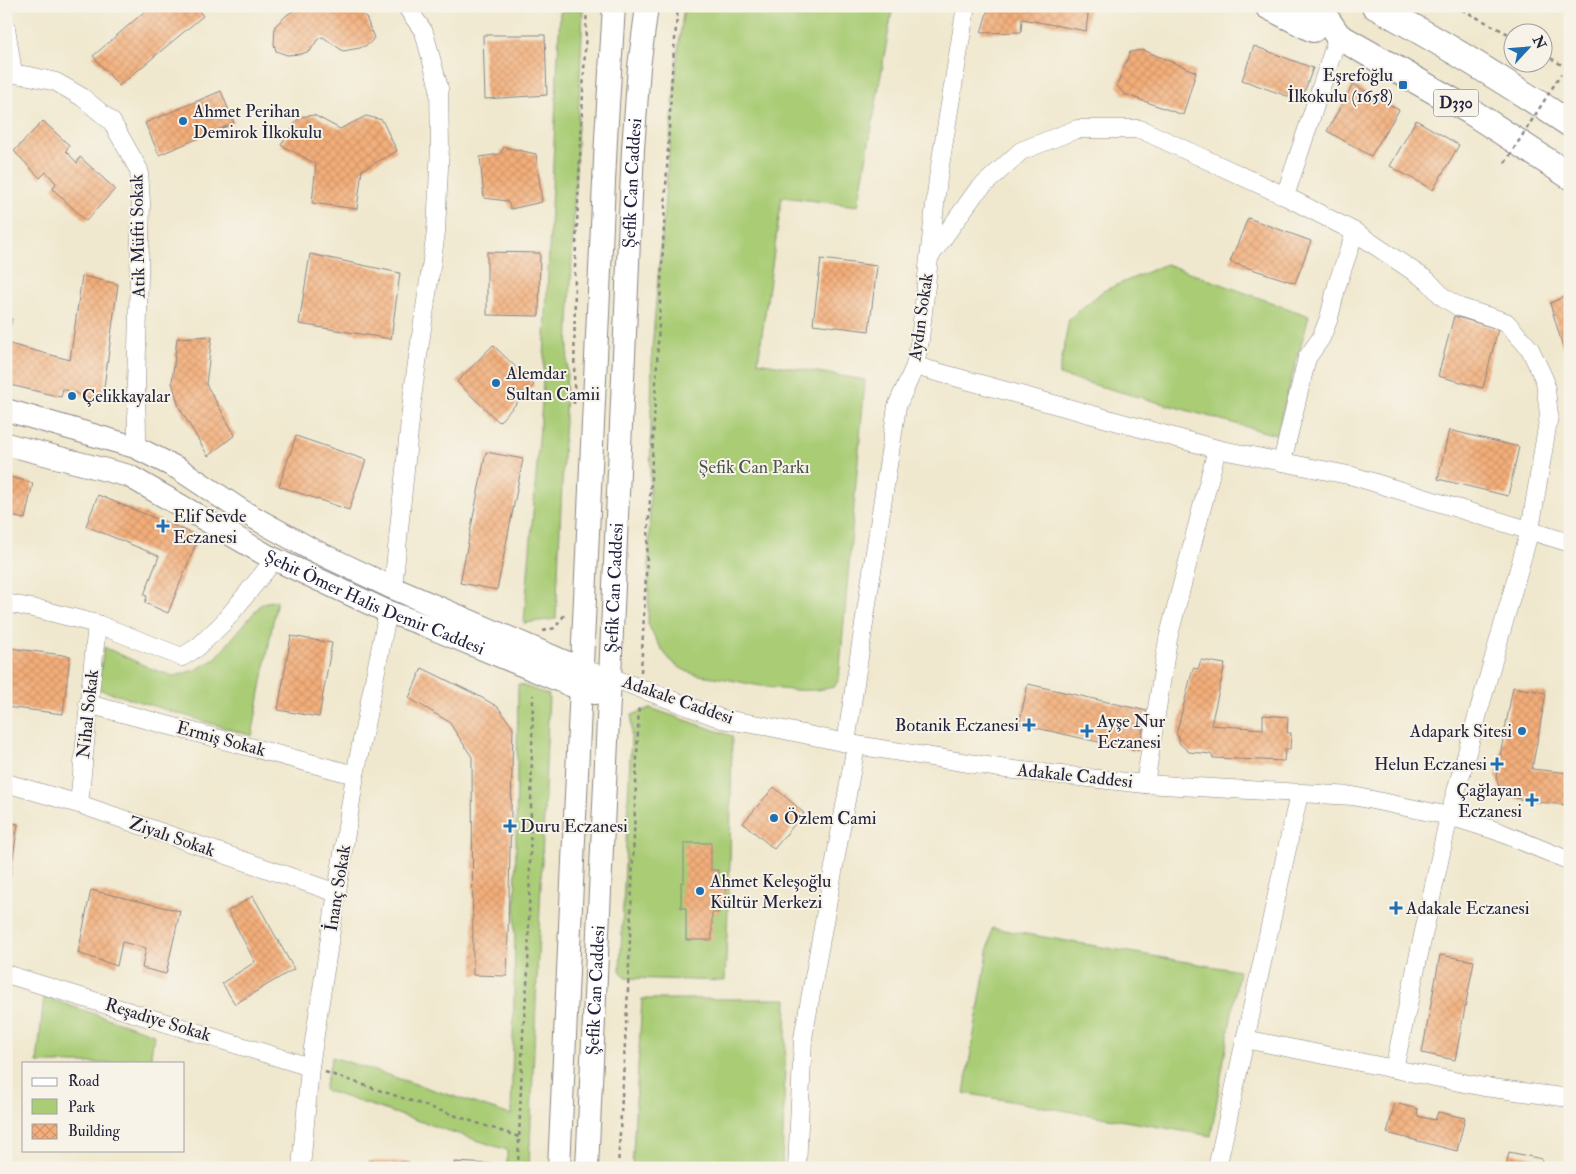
<svg xmlns="http://www.w3.org/2000/svg" width="1576" height="1174" font-family="'IM FELL Double Pica',serif">
	<style>
		.green { fill: #a9cc75; stroke: #667758 }
		.building { fill: url(#building-cross-hatch) }
		.lines { fill: none; stroke-linecap: round; stroke-linejoin: round }
		.minor-casing { stroke: #898584; stroke-width: 19 }
		.major-casing { stroke: #898584; stroke-width: 24 }
		.highway-casing { stroke: #898584; stroke-width: 28 }
		.path { stroke: #898584; stroke-width: 2.5; stroke-dasharray: 4 4; stroke-linecap: butt }
		.minor { stroke: #fff; stroke-width: 18 }
		.major { stroke: #fff; stroke-width: 22 }
		.highway { stroke: #fff; stroke-width: 26 }
		.path-bridge { stroke: #898584; stroke-width: 2.5; stroke-dasharray: 4 4; stroke-linecap: butt }
		.poi-dot { fill: #1f6fb2; stroke: #f7f3e8; stroke-width: 2 }
		.labels { text-anchor: middle; dominant-baseline: central; stroke-width: 4; stroke-linejoin: round; paint-order: stroke }
		.shield { fill: #f7f3e8; stroke: #62616f; stroke-width: 1 }
		.shield-label { font-size: 16px; font-weight: bold; fill: #22223b }
		.poi-label { font-size: 18px; fill: #22223b; stroke: #f7f3e8; text-anchor: start }
		.street-label { font-size: 18px; fill: #22223b; stroke: #f7f3e8 }
		.park-label { font-size: 18px; fill: #4a554c; stroke: #f7f3e8 }
	</style>
	<defs>
		<pattern id="building-cross-hatch" width="8" height="8" patternUnits="userSpaceOnUse" patternTransform="scale(1.25)"><rect width="8" height="8" fill="#f3ae79"/><path d="M0 0l8 8M0 8l8-8" fill="none" stroke="#d0956a"/></pattern>
	</defs>
	<rect width="100%" height="100%" fill="#f7f3e8"/>
	<filter id="ink" filterUnits="userSpaceOnUse"><feTurbulence type="fractalNoise" baseFrequency=".02" numOctaves="2"/><feDisplacementMap in="SourceGraphic" scale="10" xChannelSelector="R" yChannelSelector="G"/><feConvolveMatrix kernelMatrix="1 2 1 2 8 2 1 2 1" color-interpolation-filters="sRGB"/></filter>
	<filter id="wash" filterUnits="userSpaceOnUse"><feTurbulence type="fractalNoise" baseFrequency=".0096" numOctaves="4" result="noise"/><feDisplacementMap in="SourceGraphic" scale="20" xChannelSelector="R" yChannelSelector="G"/><feGaussianBlur stdDeviation="1.12" result="paint"/><feColorMatrix in="noise" values="0 0 0 0 0 0 0 0 0 0 0 0 0 0 0 0 0 1.4 0 .05"/><feComposite in="paint" operator="in"/></filter>
	<g filter="url(#wash)">
		<rect width="100%" height="100%" fill="#f0e8ce"/>
		<g class="green">
			<path d="M684,6H893L858,206L782,197L758,362L865,380L839,679L834,687C797,696 757,685 720,678C710,676 695,676 686,671C666,662 657,642 648,624L652,348L677,59Z"/>
			<polygon points="583,9 556,619 524,623 542,403 560,12"/>
			<polygon points="1166,264 1309,316 1276,435 1059,375 1069,319 1103,291"/>
			<polygon points="277,600 252,736 98,689 104,647 152,669 174,676 195,670 215,659 262,603"/>
			<polygon points="518,684 549,695 529,1168 507,1168 507,1150 324,1090 332,1057 511,1115 514,1000"/>
			<polygon points="650,708 732,736 730,863 725,981 625,978 620,970 632,715"/>
			<polygon points="992,928 1239,971 1211,1136 964,1093"/>
			<polygon points="44,997 154,1034 150,1063 37,1063"/>
			<polygon points="642,999 787,999 782,1168 632,1168"/>
		</g>
		<g id="blocks">
			<g class="building">
				<polygon points="151,6 195,6 203,16 119,86 93,56"/>
				<polygon points="302,6 344,6 357,9 366,17 374,38 369,44 360,48 343,51 323,37 318,39 310,51 301,54 287,55 276,51 274,44 275,26 288,14"/>
				<polygon points="989,6 1089,6 1086,31 1022,19 1021,32 981,33"/>
				<polygon points="483,35 545,35 547,95 485,99"/>
				<polygon points="1254,46 1313,68 1301,101 1242,80"/>
				<polygon points="1143,50 1196,72 1183,115 1124,94 1117,86 1130,52"/>
				<polygon points="1353,84 1399,110 1371,156 1327,131"/>
				<polygon points="221,91 234,123 159,155 145,123"/>
				<polygon points="314,115 340,129 366,116 382,120 397,151 362,170 357,209 312,203 316,164 281,145 299,117"/>
				<polygon points="1416,120 1459,145 1433,190 1390,166"/>
				<polygon points="43,121 69,145 66,151 77,163 80,157 115,189 86,221 53,189 56,183 46,172 40,178 14,151"/>
				<polygon points="504,147 536,154 542,202 511,209 507,201 484,198 480,157 500,154"/>
				<polygon points="1248,218 1311,241 1295,283 1230,262"/>
				<polygon points="487,252 540,253 539,316 487,315"/>
				<polygon points="310,254 400,273 391,339 299,324"/>
				<polygon points="821,259 877,266 869,331 813,324"/>
				<polygon points="82,276 118,284 102,402 63,389 61,397 6,384 6,343 70,360"/>
				<polygon points="1570,294 1570,368 1569,368 1550,303"/>
				<polygon points="1454,316 1498,329 1483,388 1438,376"/>
				<polygon points="6,318 12,319 7,340 6,340"/>
				<polygon points="212,336 206,384 235,435 208,456 179,407 172,382 177,338"/>
				<polygon points="493,345 534,385 499,422 457,382"/>
				<polygon points="1449,430 1519,447 1508,496 1438,479"/>
				<polygon points="296,436 366,460 349,510 279,486"/>
				<polygon points="486,452 523,459 497,590 460,583"/>
				<polygon points="6,476 33,483 25,519 6,515"/>
				<polygon points="98,495 199,536 168,613 145,603 147,596 144,595 159,556 86,526"/>
				<polygon points="291,636 332,643 319,717 278,710"/>
				<polygon points="10,648 70,656 63,714 6,707 6,682"/>
				<polygon points="1201,660 1225,664 1211,725 1263,729 1263,715 1288,717 1287,733 1291,733 1290,749 1285,749 1284,761 1213,758 1211,754 1189,752 1179,743 1179,737 1176,735 1193,668 1198,669"/>
				<polygon points="422,668 477,695 498,707 513,728 507,976 473,975 472,757 449,722 409,698"/>
				<polygon points="1028,684 1147,711 1138,751 1019,724"/>
				<polygon points="1513,687 1546,693 1532,769 1570,773 1570,805 1526,801 1506,795 1499,787 1496,777"/>
				<polygon points="774,787 804,813 774,849 743,823"/>
				<polygon points="6,822 18,824 7,897 6,897"/>
				<polygon points="684,843 711,843 711,870 718,870 718,882 726,882 726,903 719,903 719,913 712,913 712,940 686,940 686,908 681,908 681,882 684,882"/>
				<polygon points="91,890 180,911 166,974 142,968 146,948 122,942 117,966 78,953"/>
				<polygon points="253,896 294,969 235,1004 222,983 255,962 228,911"/>
				<polygon points="1440,955 1474,961 1455,1060 1422,1053"/>
				<polygon points="1395,1103 1418,1109 1417,1116 1435,1120 1438,1112 1465,1118 1457,1151 1387,1133"/>
				<polygon points="1509,1152 1542,1159 1541,1168 1506,1168"/>
				<polygon points="368,1161 409,1162 409,1168 368,1168"/>
				<polygon points="454,1162 491,1164 491,1168 455,1168"/>
			</g>
		</g>
	</g>
	<g filter="url(#ink)">
		<use href="#blocks" fill-opacity="0" stroke="#898584" stroke-width="1"/>
		<g class="lines">
			<defs>
				<g id="minor">
					<polyline points="6,28 13,73"/>
					<polyline points="6,73 30,76 56,82 82,97 112,122 139,170 141,203 136,385 137,435 135,447"/>
					<polyline points="1285,196 1338,36"/>
					<polyline points="1355,232 1428,281 1443,297 1459,307 1506,322 1530,349 1545,381 1549,415 1530,530 1449,816 1394,1069"/>
					<polyline points="931,255 976,192 1021,151 1077,129 1140,129 1285,196 1355,232 1337,285 1329,318 1321,338 1307,358 1282,462"/>
					<polyline points="915,366 1217,449 1353,476 1570,543"/>
					<polyline points="393,588 413,391 436,232 440,146 439,88 424,32 406,6"/>
					<polyline points="6,603 42,610 97,624 182,657 198,647 223,623 275,559"/>
					<polyline points="582,669 610,677 722,719 765,726 856,745 1006,769 1145,784 1353,796 1449,816 1497,831 1570,861"/>
					<polyline points="88,704 355,775"/>
					<polyline points="846,743 897,406 915,366 920,339 938,178 966,6"/>
					<polyline points="6,783 79,804 337,893"/>
					<polyline points="1145,784 1168,639 1217,449"/>
					<polyline points="79,804 97,624"/>
					<polyline points="6,974 310,1067"/>
					<polyline points="1245,1039 1484,1087 1570,1098"/>
					<polyline points="301,1168 310,1067 355,775 386,621 386,611"/>
					<polyline points="797,1168 803,1038 856,745"/>
					<polyline points="1217,1168 1299,794"/>
				</g>
				<g id="major">
					<polyline points="6,410 135,447 179,469 242,511 309,548 393,588 582,669"/>
					<path id="s1" d="M6,444L129,476L268,556L386,611L427,626L570,685L595,693"/>
					<polyline points="559,1168 606,138 614,6"/>
					<path id="s2" d="M587,1168L610,677L633,149L639,67L647,6"/>
				</g>
				<g id="highway">
					<polyline points="1268,6 1313,29"/>
					<polyline points="1298,6 1327,20 1338,36 1470,111 1570,176"/>
					<path d="M1375,6C1442,42 1506,82 1570,124"/>
				</g>
			</defs>
			<use href="#minor" class="minor-casing"/>
			<use href="#major" class="major-casing"/>
			<use href="#highway" class="highway-casing"/>
			<g class="path">
				<polyline points="1455,6 1514,37"/>
				<polyline points="1544,54 1570,70"/>
				<polyline points="574,404 575,267 587,6"/>
				<polyline points="543,631 555,628 565,614"/>
				<polyline points="641,672 672,72 678,6"/>
				<polyline points="325,1072 519,1137"/>
				<polyline points="518,1168 523,1033 528,971 533,695"/>
				<polyline points="618,1168 628,990 639,705"/>
			</g>
			<use href="#minor" class="minor"/>
			<use href="#major" class="major"/>
			<use href="#highway" class="highway"/>
			<polyline class="path-bridge" points="1505,163 1561,74"/>
		</g>
	</g>
	<g class="poi-dot">
		<rect x="1398" y="80" width="10" height="10" rx="2.5"/>
		<circle cx="183" cy="121" r="5"/>
		<circle cx="496" cy="383" r="5"/>
		<circle cx="72" cy="396" r="5"/>
		<path d="M160.5 518.5h5v5h5v5h-5v5h-5v-5h-5v-5h5z"/>
		<path d="M1026.5 717.5h5v5h5v5h-5v5h-5v-5h-5v-5h5z"/>
		<path d="M1084.5 723.5h5v5h5v5h-5v5h-5v-5h-5v-5h5z"/>
		<circle cx="1522" cy="731" r="5"/>
		<path d="M1494.5 756.5h5v5h5v5h-5v5h-5v-5h-5v-5h5z"/>
		<path d="M1529.5 792.5h5v5h5v5h-5v5h-5v-5h-5v-5h5z"/>
		<circle cx="774" cy="818" r="5"/>
		<path d="M507.5 818.5h5v5h5v5h-5v5h-5v-5h-5v-5h5z"/>
		<circle cx="700" cy="891" r="5"/>
		<path d="M1393.5 900.5h5v5h5v5h-5v5h-5v-5h-5v-5h5z"/>
	</g>
	<g class="labels">
		<rect class="shield" x="1433.5" y="89.5" width="45" height="27" rx="4"/>
		<g class="shield-label">
			<text x="1456" y="103">D330</text>
		</g>
		<g class="poi-label">
			<text x="1393" y="75" text-anchor="end">Eşrefoğlu<tspan x="1393" dy="21">İlkokulu (1658)</tspan></text>
			<text x="193" y="111">Ahmet Perihan<tspan x="193" dy="21">Demirok İlkokulu</tspan></text>
			<text x="506" y="373">Alemdar<tspan x="506" dy="21">Sultan Camii</tspan></text>
			<text x="82" y="396">Çelikkayalar</text>
			<text x="173" y="516">Elif Sevde<tspan x="173" dy="21">Eczanesi</tspan></text>
			<text x="1097" y="721">Ayşe Nur<tspan x="1097" dy="21">Eczanesi</tspan></text>
			<text x="1019" y="725" text-anchor="end">Botanik Eczanesi</text>
			<text x="1512" y="731" text-anchor="end">Adapark Sitesi</text>
			<text x="1487" y="764" text-anchor="end">Helun Eczanesi</text>
			<text x="1522" y="790" text-anchor="end">Çağlayan<tspan x="1522" dy="21">Eczanesi</tspan></text>
			<text x="784" y="818">Özlem Cami</text>
			<text x="520" y="826">Duru Eczanesi</text>
			<text x="710" y="881">Ahmet Keleşoğlu<tspan x="710" dy="21">Kültür Merkezi</tspan></text>
			<text x="1406" y="908">Adakale Eczanesi</text>
		</g>
		<g class="street-label">
			<text stroke="none"><textPath href="#s2" startOffset="986">Şefik Can Caddesi</textPath></text>
			<text transform="translate(138 236) rotate(-91)">Atik Müfti Sokak</text>
			<text transform="translate(921 317) rotate(-82)">Aydın Sokak</text>
			<text stroke="none"><textPath href="#s2" startOffset="581">Şefik Can Caddesi</textPath></text>
			<text stroke="none"><textPath href="#s1" startOffset="404">Şehit Ömer Halis Demir Caddesi</textPath></text>
			<text transform="translate(678 700) rotate(19)">Adakale Caddesi</text>
			<text transform="translate(88 714) rotate(-84)">Nihal Sokak</text>
			<text transform="translate(221 739) rotate(15)">Ermiş Sokak</text>
			<text transform="translate(1075 776) rotate(6)">Adakale Caddesi</text>
			<text transform="translate(172 837) rotate(19)">Ziyalı Sokak</text>
			<text transform="translate(338 888) rotate(-81)">İnanç Sokak</text>
			<text stroke="none"><textPath href="#s2" startOffset="178">Şefik Can Caddesi</textPath></text>
			<text transform="translate(158 1020) rotate(17)">Reşadiye Sokak</text>
		</g>
		<g class="park-label">
			<text x="754" y="467">Şefik Can Parkı</text>
		</g>
	</g>
	<rect width="1576" height="1174" fill="none" stroke="#f7f3e8" stroke-width="25"/>
	<rect x="22" y="1062" width="162" height="90" fill="#f7f3e8" stroke="#a29fa3"/>
	<rect x="32" y="1078" width="25" height="8" fill="#ffffff" stroke="#a29fa3"/>
	<text x="68" y="1086" font-size="15" fill="#22223b">Road</text>
	<rect x="32" y="1099" width="25" height="15" fill="#a9cc75" stroke="#a29fa3"/>
	<text x="68" y="1112" font-size="15" fill="#22223b">Park</text>
	<rect x="32" y="1124" width="25" height="15" fill="url(#building-cross-hatch)" stroke="#a29fa3"/>
	<text x="68" y="1136" font-size="15" fill="#22223b">Building</text>
	<g transform="translate(1528 48) rotate(64)"><circle r="24" fill="#f7f3e8" stroke="#a29fa3"/>
	<path d="M0-4L9 19L0 12L-9 19Z" fill="#1f6fb2"/>
	<text y="-8" font-size="14" font-weight="bold" text-anchor="middle" fill="#22223b">N</text>
	</g>
</svg>
